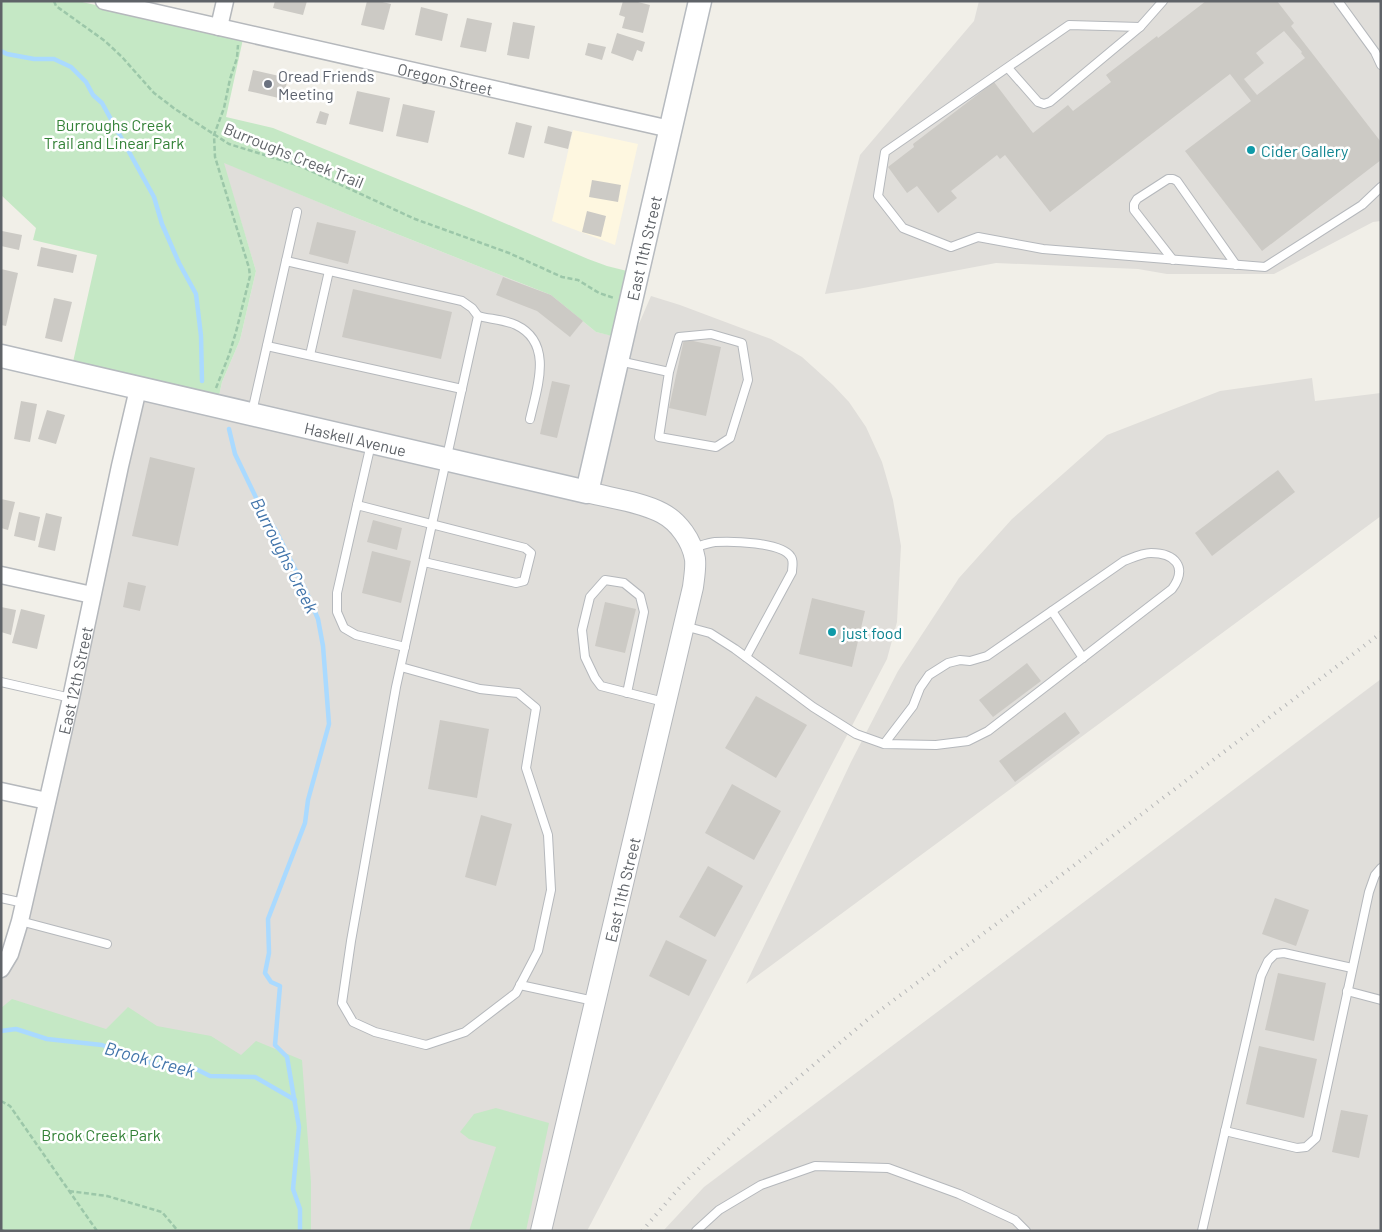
<svg xmlns="http://www.w3.org/2000/svg" width="1382" height="1232" font-family="Barlow,sans-serif">
	<style>
		.commercial { fill: #fef7e0 }
		.industrial { fill: #e0deda }
		.green { fill: #c5e8c5 }
		.lines { fill: none; stroke-linecap: round; stroke-linejoin: round }
		.stream { stroke: #aadaff; stroke-width: 4.5 }
		.building { fill: #cccac5; fill-rule: evenodd }
		.service-casing { stroke: #b5b8bc; stroke-width: 10 }
		.minor-casing { stroke: #b5b8bc; stroke-width: 19 }
		.tertiary-casing { stroke: #b5b8bc; stroke-width: 22 }
		.secondary-casing { stroke: #b6babf; stroke-width: 25 }
		.path { stroke: #9cc7a9; stroke-width: 2.5; stroke-dasharray: 5 2.5; stroke-linecap: butt }
		.service { stroke: #fff; stroke-width: 8 }
		.minor { stroke: #fff; stroke-width: 16 }
		.tertiary { stroke: #fff; stroke-width: 20 }
		.secondary { stroke: #fff; stroke-width: 22 }
		.rail { stroke: #b6b7b8; stroke-width: 4; stroke-dasharray: 1 6; stroke-linecap: butt }
		.worship-dot { fill: #6b7280; stroke: #fff; stroke-width: 2 }
		.culture-dot { fill: #0f9aa8; stroke: #fff; stroke-width: 2 }
		.labels { text-anchor: middle; dominant-baseline: central; stroke-width: 5; stroke-linejoin: round; paint-order: stroke }
		.worship-label { font-size: 16px; fill: #5b616d; stroke: #fff; text-anchor: start }
		.street-label { font-size: 16px; fill: #5f6368; stroke: #fff }
		.park-label { font-size: 16px; fill: #348238; stroke: #fff }
		.culture-label { font-size: 16px; fill: #0d838f; stroke: #fff; text-anchor: start }
		.water-label { font-size: 18px; font-style: italic; fill: #4174aa; stroke: #fff }
	</style>
	<rect width="100%" height="100%" fill="#f1efe8"/>
	<polygon class="commercial" points="573,130 638,144 615,245 552,221"/>
	<g class="industrial">
		<polygon points="979,1 1381,1 1381,221 1373,222 1274,274 1167,274 1138,269 996,263 858,289 825,294 860,155 974,21"/>
		<polygon points="223,162 359,219 551,295 596,332 632,340 651,296 680,305 771,339 802,357 833,385 849,402 866,427 882,462 893,500 901,546 897,622 887,659 587,1231 278,1231 1,1011 1,979 7,973 149,380 219,396 222,382 240,340 256,271"/>
		<polygon points="1312,378 1315,401 1381,393 1381,516 746,984 851,762 898,671 959,578 1012,519 1107,435 1220,391"/>
		<polygon points="1381,679 1381,1231 663,1231 704,1187"/>
	</g>
	<g class="green">
		<polygon points="1,1 78,1 243,39 226,117 273,128 481,213 588,259 607,266 627,271 612,336 596,332 551,295 359,219 224,163 256,271 240,340 222,382 219,396 73,362 97,255 33,240 36,228 1,195"/>
		<polygon points="12,999 106,1029 128,1007 157,1026 211,1036 241,1055 256,1041 302,1060 311,1182 311,1231 1,1231 1,1008"/>
		<polygon points="496,1108 549,1123 526,1231 469,1231 496,1147 469,1139 460,1132 474,1114"/>
	</g>
	<g class="lines">
		<g class="stream">
			<polyline points="1,51 7,54 34,59 54,59 71,67 86,82 93,95 102,103 154,197 162,224 179,263 196,294 201,336 202,381"/>
			<polyline points="229,429 235,454 261,508 275,529 306,591 318,619 323,646 329,724 308,800 305,823 268,919 269,953 265,973 271,982 280,986 275,1045 287,1057 299,1127 293,1189 300,1209 300,1231"/>
			<polyline points="1,1031 16,1029 47,1039 102,1045 153,1064 190,1066 210,1076 255,1077 295,1100"/>
		</g>
	</g>
	<g class="building">
		<polygon points="275,1 307,1 303,15 273,8"/>
		<polygon points="367,1 378,1 391,4 384,30 361,25"/>
		<polygon points="623,1 634,1 650,5 643,33 622,28 625,17 619,15"/>
		<path d="M1206,1H1277L1294,23L1291,26L1381,142V160L1262,251L1185,151L1251,101L1230,74L1050,212L1005,155L1000,159L997,155L951,191L957,198L938,213L917,186L907,193L888,167L914,147L913,144L994,82L1033,133L1068,105L1073,111L1111,82L1106,75L1157,36L1158,38ZM1284,31L1302,52L1301,53L1305,58L1257,95L1244,79L1264,63L1256,53Z"/>
		<polygon points="421,7 448,14 442,41 415,35"/>
		<polygon points="467,18 492,23 486,52 460,47"/>
		<polygon points="513,22 535,26 529,59 507,55"/>
		<polygon points="617,33 645,42 642,52 637,50 633,61 611,53"/>
		<polygon points="588,43 606,47 602,60 585,55"/>
		<polygon points="253,70 288,78 283,99 248,91"/>
		<polygon points="357,91 390,98 383,132 349,124"/>
		<polygon points="403,104 435,111 428,143 396,136"/>
		<polygon points="320,111 329,114 326,125 316,123"/>
		<polygon points="516,122 532,126 524,158 508,154"/>
		<polygon points="548,126 572,132 568,149 544,143"/>
		<polygon points="592,180 621,185 618,202 589,197"/>
		<polygon points="587,211 606,216 601,237 582,232"/>
		<polygon points="317,222 356,231 348,264 309,254"/>
		<polygon points="2,231 22,235 19,250 1,246"/>
		<polygon points="41,247 77,255 73,273 37,266"/>
		<polygon points="1,269 18,273 6,326 1,325"/>
		<polygon points="503,277 551,295 583,321 570,337 537,311 496,295"/>
		<polygon points="353,289 452,312 441,359 342,337"/>
		<polygon points="54,298 72,302 62,342 45,338"/>
		<polygon points="684,339 721,347 706,416 669,408"/>
		<polygon points="552,381 570,385 557,438 540,434"/>
		<polygon points="21,401 37,404 30,442 14,439"/>
		<polygon points="47,410 65,415 56,444 38,439"/>
		<polygon points="150,457 195,468 178,546 132,536"/>
		<polygon points="1278,470 1295,492 1212,556 1195,533"/>
		<polygon points="1,499 15,502 8,530 1,528"/>
		<polygon points="19,512 40,517 35,541 14,536"/>
		<polygon points="46,513 62,517 55,551 38,547"/>
		<polygon points="373,520 402,528 397,550 367,542"/>
		<polygon points="372,551 411,561 401,603 362,593"/>
		<polygon points="128,582 146,586 140,611 123,607"/>
		<polygon points="812,598 865,611 852,667 799,654"/>
		<polygon points="605,602 636,609 625,653 595,646"/>
		<polygon points="1,607 16,610 11,635 1,632"/>
		<polygon points="21,609 45,615 37,649 12,643"/>
		<polygon points="1027,663 1041,681 993,717 979,700"/>
		<polygon points="756,696 807,725 776,778 725,748"/>
		<polygon points="1065,712 1080,733 1015,782 999,761"/>
		<polygon points="440,720 489,729 477,798 428,789"/>
		<polygon points="732,784 781,811 754,860 705,833"/>
		<polygon points="481,815 512,824 496,886 465,877"/>
		<polygon points="708,866 743,886 715,937 679,917"/>
		<polygon points="1275,898 1309,910 1296,946 1262,934"/>
		<polygon points="666,940 707,960 689,996 649,976"/>
		<polygon points="1278,973 1326,983 1314,1041 1265,1030"/>
		<polygon points="1259,1046 1317,1059 1304,1118 1246,1104"/>
		<polygon points="1341,1110 1368,1115 1359,1158 1332,1152"/>
	</g>
	<g class="lines">
		<defs>
			<g id="service">
				<polyline points="1163,1 1140,27 1069,25 885,152 878,196 903,228 951,247 978,237 1043,249 1265,267 1362,205 1381,187"/>
				<polyline points="1338,1 1375,52 1381,65"/>
				<polyline points="1008,68 1038,102 1044,104 1050,102 1140,27"/>
				<polyline points="1173,260 1134,210 1134,204 1137,199 1168,179 1173,179 1177,181 1236,265"/>
				<polyline points="286,261 462,301 472,308 478,316 396,687 351,941 342,1003 353,1022 375,1032 426,1045 465,1032 516,993 538,951 551,890 548,835 526,768 536,708 518,693 480,689 401,667"/>
				<path d="M478,316C489,319 506,320 516,325C554,343 537,388 530,419"/>
				<polyline points="267,346 462,389"/>
				<polyline points="310,355 329,271"/>
				<polyline points="619,361 669,372 679,337 711,334 742,343 748,380 730,438 716,447 659,437 669,372"/>
				<polyline points="252,412 297,212"/>
				<polyline points="357,505 371,444"/>
				<path d="M692,548C700,546 707,543 715,542C731,541 782,542 791,557C794,561 792,567 792,572L746,657"/>
				<polyline points="1052,611 1083,658"/>
				<path d="M684,626L710,633L735,649L813,707L856,734L884,744L936,745L968,741L988,731L1172,589C1188,567 1175,553 1151,553C1142,553 1132,558 1124,561L987,656L970,661L960,660L948,663L929,675L920,688L913,706L884,744"/>
				<polyline points="405,647 356,635 344,628 337,612 337,593 357,505 525,548 531,553 524,581 516,583 424,562"/>
				<polyline points="1,682 71,698"/>
				<polyline points="627,693 644,612 640,596 624,583 605,580 590,597 582,630 585,657 595,678 601,686 664,702"/>
				<polyline points="1,898 24,903"/>
				<polyline points="20,921 107,944"/>
				<polyline points="520,985 594,1001"/>
				<polyline points="1347,991 1381,1000"/>
				<polyline points="1225,1131 1297,1148 1306,1147 1316,1138 1369,892 1375,875 1381,868"/>
				<polyline points="696,1231 719,1210 761,1185 815,1166 888,1168 959,1194 1015,1220 1026,1231"/>
				<polyline points="1202,1231 1261,976 1268,961 1275,954 1284,953 1352,968"/>
			</g>
			<g id="minor">
				<path id="s1" d="M104,1L670,129"/>
				<polyline points="219,27 225,1"/>
				<polyline points="1,575 92,595"/>
				<polyline points="1,791 47,801"/>
				<path id="s2" d="M1,969L10,954L20,921L71,698L120,466L138,389"/>
			</g>
			<g id="tertiary">
				<path id="s3" d="M541,1231L693,587C694,578 696,568 695,559C692,541 679,522 662,513C642,502 610,498 587,492"/>
			</g>
			<g id="secondary">
				<path id="s4" d="M1,356L587,492L700,1"/>
			</g>
		</defs>
		<use href="#service" class="service-casing"/>
		<use href="#minor" class="minor-casing"/>
		<use href="#tertiary" class="tertiary-casing"/>
		<use href="#secondary" class="secondary-casing"/>
		<g class="path">
			<polyline points="54,1 56,6 105,41 122,57 154,93 175,109 229,144 300,166 415,219 509,253 562,277 578,280 599,293 614,298"/>
			<polyline points="216,388 229,355 236,332 250,276 249,268 215,157 214,135 224,108 230,79 237,58 238,45"/>
			<polyline points="1,1101 10,1106 97,1231"/>
			<polyline points="69,1191 107,1196 162,1212 178,1231"/>
			<polyline points="1,1230 4,1231"/>
		</g>
		<use href="#service" class="service"/>
		<use href="#minor" class="minor"/>
		<use href="#tertiary" class="tertiary"/>
		<use href="#secondary" class="secondary"/>
		<polyline class="rail" points="642,1231 680,1187 749,1119 867,1020 1011,913 1381,633"/>
	</g>
	<circle class="worship-dot" cx="268" cy="84" r="5"/>
	<g class="culture-dot">
		<circle cx="1251" cy="150" r="5"/>
		<circle cx="832" cy="632" r="5"/>
	</g>
	<g class="labels">
		<g class="worship-label">
			<text x="278" y="75">Oread Friends<tspan x="278" dy="18">Meeting</tspan></text>
		</g>
		<g class="street-label">
			<text stroke="none"><textPath href="#s1" startOffset="350">Oregon Street</textPath></text>
			<text transform="translate(294 155) rotate(22)">Burroughs Creek Trail</text>
			<text stroke="none"><textPath href="#s4" startOffset="852">East 11th Street</textPath></text>
			<text stroke="none"><textPath href="#s4" startOffset="364">Haskell Avenue</textPath></text>
			<text stroke="none"><textPath href="#s2" startOffset="299">East 12th Street</textPath></text>
			<text stroke="none"><textPath href="#s3" startOffset="351">East 11th Street</textPath></text>
		</g>
		<g class="park-label">
			<text x="114" y="124">Burroughs Creek<tspan x="114" dy="18">Trail and Linear Park</tspan></text>
			<text x="101" y="1134">Brook Creek Park</text>
		</g>
		<g class="culture-label">
			<text x="1261" y="150">Cider Gallery</text>
			<text x="842" y="632">just food</text>
		</g>
		<g class="water-label">
			<text transform="translate(285 555) rotate(63)">Burroughs Creek</text>
			<text transform="translate(150 1059) rotate(15)">Brook Creek</text>
		</g>
	</g>
	<rect width="1382" height="1232" fill="none" stroke="#5f6368" stroke-width="5"/>
</svg>
